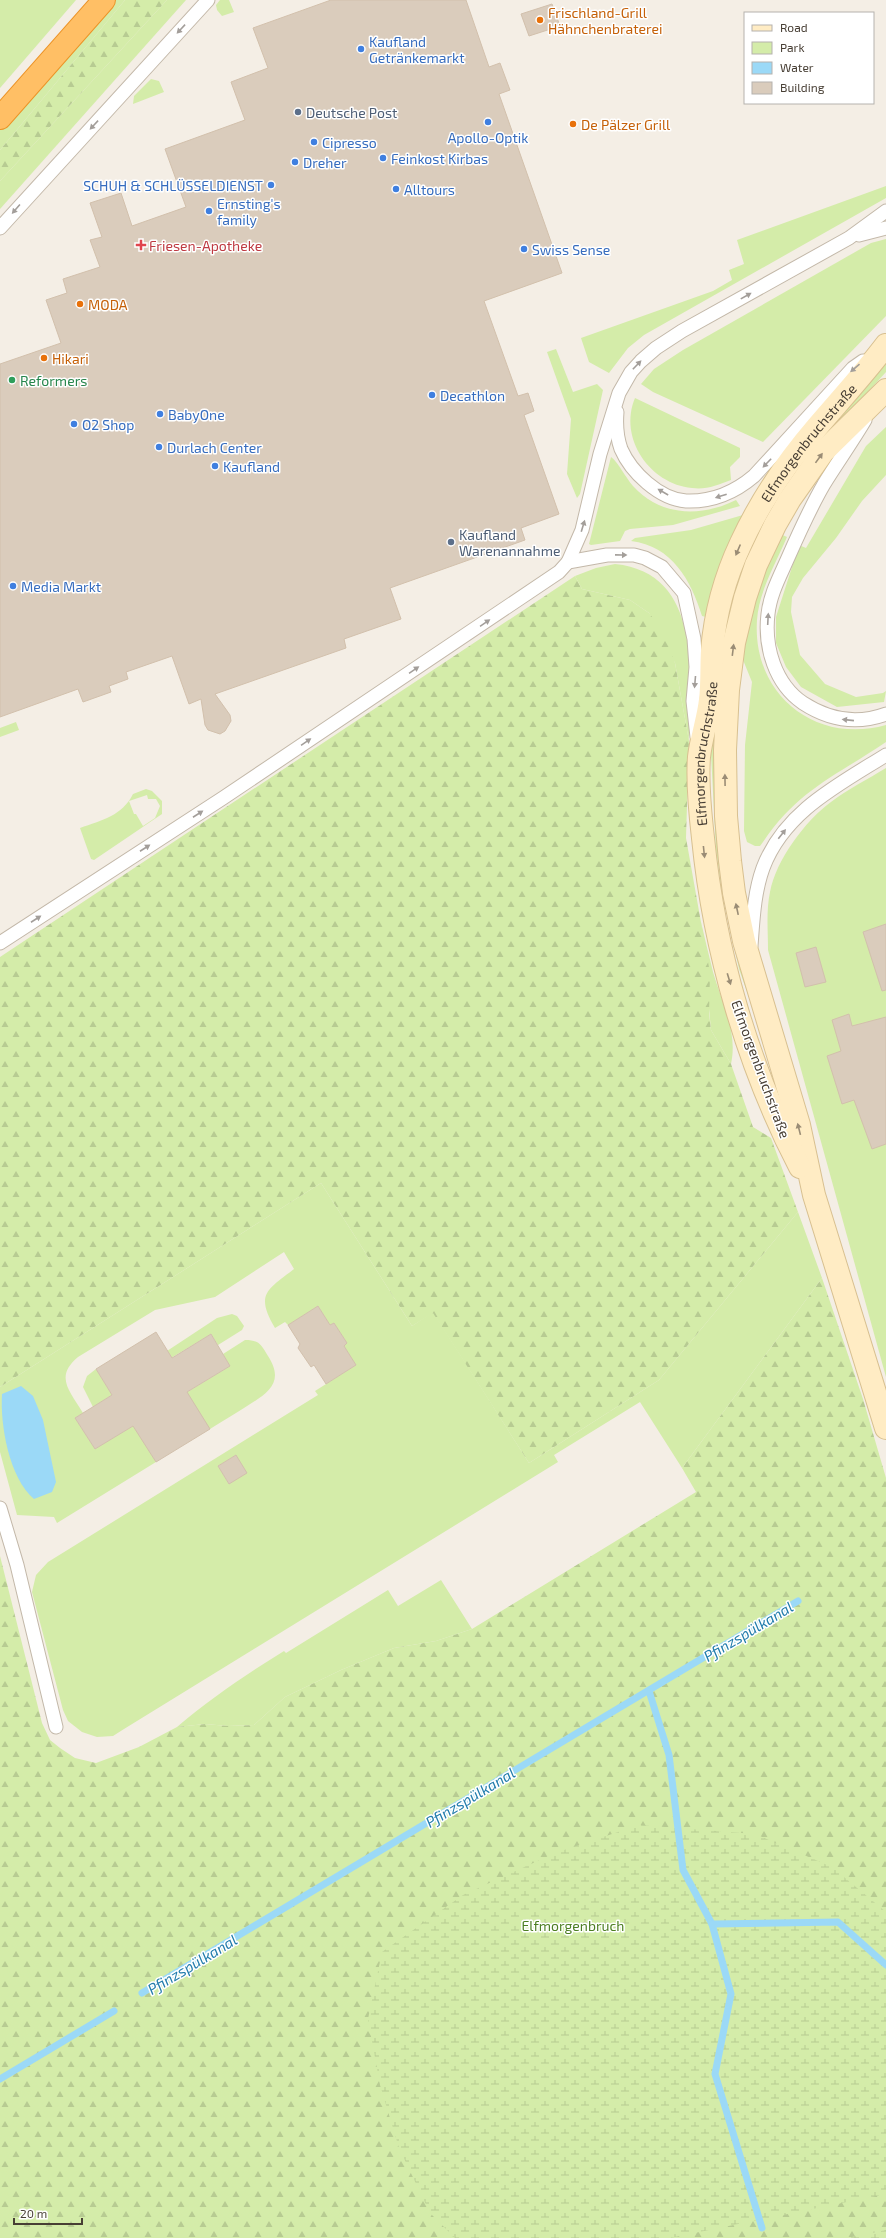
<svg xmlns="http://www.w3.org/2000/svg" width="886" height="2238" font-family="'Exo 2',sans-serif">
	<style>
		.green { fill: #d4eca9; fill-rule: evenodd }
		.forest { fill: url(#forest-firs) }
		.wetland { fill: url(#wetland-marsh) }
		.water { fill: #9bd9f7 }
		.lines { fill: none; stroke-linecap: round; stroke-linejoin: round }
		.stream { stroke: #9bd9f7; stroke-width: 7 }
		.building { fill: #daccbc; stroke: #d2c0ac }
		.lane-casing { stroke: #c3b8a9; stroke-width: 15 }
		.secondary-casing { stroke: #d8c090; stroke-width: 24 }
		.highway-casing { stroke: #ec9327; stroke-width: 24 }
		.lane { stroke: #fff; stroke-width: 13 }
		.secondary { stroke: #ffecc4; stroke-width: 22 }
		.highway { stroke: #ffbf65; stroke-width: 22 }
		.oneway { fill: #a39e9a }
		.oneway2 { fill: #9a8c75 }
		.food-dot { fill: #e8710a; stroke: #fff; stroke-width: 1.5 }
		.shop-dot { fill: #3f7fe0; stroke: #fff; stroke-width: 1.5 }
		.service-dot { fill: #5c6f8a; stroke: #fff; stroke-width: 1.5 }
		.health-dot { fill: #e0444e; stroke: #fff; stroke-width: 1.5 }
		.leisure-dot { fill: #2e9e5b; stroke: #fff; stroke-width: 1.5 }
		.labels { text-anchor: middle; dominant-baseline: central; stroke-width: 3; stroke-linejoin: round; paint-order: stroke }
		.food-label { font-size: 14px; fill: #c56008; stroke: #fff; text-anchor: start }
		.shop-label { font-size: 14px; fill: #366cbe; stroke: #fff; text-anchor: start }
		.service-label { font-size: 14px; fill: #4e5e75; stroke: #fff; text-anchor: start }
		.health-label { font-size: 14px; fill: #be3a42; stroke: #fff; text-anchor: start }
		.leisure-label { font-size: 14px; fill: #27864d; stroke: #fff; text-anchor: start }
		.street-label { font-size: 14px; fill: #473e34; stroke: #fff }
		.park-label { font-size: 14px; fill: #4c7e22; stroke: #fff }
		.water-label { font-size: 15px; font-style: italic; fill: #217cac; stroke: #fff }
	</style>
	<defs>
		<pattern id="forest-firs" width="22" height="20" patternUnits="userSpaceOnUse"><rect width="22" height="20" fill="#d4eca9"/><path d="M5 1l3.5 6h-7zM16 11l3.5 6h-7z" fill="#b7cb92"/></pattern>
		<pattern id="wetland-marsh" width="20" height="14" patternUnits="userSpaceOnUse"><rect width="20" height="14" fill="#d4eca9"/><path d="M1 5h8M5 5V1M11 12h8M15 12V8" fill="none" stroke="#b7cb92"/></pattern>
	</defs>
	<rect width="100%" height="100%" fill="#f4eee5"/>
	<g class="green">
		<polygon points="0,0 76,0 0,88"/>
		<polygon points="114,0 125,0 0,150 0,130"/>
		<polygon points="167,0 186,0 0,209 0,181"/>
		<polygon points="220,0 229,0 234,12 222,16 217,10 216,5"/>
		<polygon points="151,79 159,81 164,92 133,104 134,96"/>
		<polygon points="886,186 886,198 644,335 628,348 609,373 589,362 581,338 713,291 732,280 729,270 744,264 737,240"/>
		<polygon points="886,239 886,316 763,442 653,392 641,384 654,369 683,350 871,243"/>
		<polygon points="556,349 573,392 597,384 603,390 580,494 577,498 567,474 571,419 547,352"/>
		<polygon points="886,363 886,372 833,430 770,518 764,515 789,476"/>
		<path d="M635,398L740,448V457L730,467L731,480C718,485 706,490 692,488C650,484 618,438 635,398Z"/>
		<polygon points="886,427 886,475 862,501 836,538 803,578 792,597 791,612 800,655 825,684 856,697 883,693 886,691 884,702 837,707 801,687 786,667 776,643 776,617 799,545 806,548 866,446"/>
		<path d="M611,457C618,462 626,478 633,486C661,517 702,517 736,500L740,506L673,525L630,529L625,531L620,541L591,545L589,544Z"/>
		<path d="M743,515L706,617L702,616C691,580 672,546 631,541L635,538L691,530Z"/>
		<polygon points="759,522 766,526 738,590 734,925 753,1009 739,969 721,886 716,850 711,754 715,690 725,611"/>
		<path d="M778,533L787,537C776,563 759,591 757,620C752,694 815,745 886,725V742C836,776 799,789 763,842L760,846H755L747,842L744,831L745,745L752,682L741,655L749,604Z"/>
		<path d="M615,564C703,573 690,675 689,741L675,663L649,613L630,600L582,589L575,576L596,568Z"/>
		<polygon points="16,722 19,730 0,737 0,728"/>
		<path d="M886,768V1377L768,950C768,931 766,910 770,892C776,860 805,821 831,802C848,789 868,779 886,768Z"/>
		<path d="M146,789L152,791L162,801V814L94,860L91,859L80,828C102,820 122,816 133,794ZM147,795L148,799H156L160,806L155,818L143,826L136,814H134L129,801Z"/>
		<path d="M701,922C705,939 709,956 713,972C722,1003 738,1032 731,1064L711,1030Z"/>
		<path d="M321,1183L412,1326L433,1312L529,1463L659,1380L798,1212L822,1278L682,1468L640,1402L554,1455L558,1462L124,1729L113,1736L97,1737L82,1732L68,1721L63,1710L32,1592L36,1575L48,1562L318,1395L315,1391L356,1365L344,1346L347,1343L334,1323L330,1325L318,1306L288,1325L285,1322L275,1328C255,1294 267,1290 294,1269L284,1252L215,1297L155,1310L78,1357C54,1377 70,1391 83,1413L75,1418L95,1449L144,1419L140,1436L156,1462L57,1523L54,1517L17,1515L0,1452V1387ZM236,1455L229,1484L218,1466Z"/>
		<polygon points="232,1314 237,1316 244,1326 242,1330 218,1345 211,1334 171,1358 167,1351 217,1318"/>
		<path d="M245,1340C259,1340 261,1344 268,1356C286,1384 266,1394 244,1408C233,1415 221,1422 210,1429L179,1397L230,1366L223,1354Z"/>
		<polygon points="96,1369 112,1395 93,1407 83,1387 87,1376"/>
		<path d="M441,1580L472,1629L436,1641L394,1648L341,1670L285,1697L254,1725L228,1726L205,1724L177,1727C211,1698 247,1674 284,1651L286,1653L388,1590L398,1606Z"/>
	</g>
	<g class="forest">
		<polygon points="125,0 167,0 0,181 0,150"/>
		<polygon points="575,576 582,589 630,600 649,613 662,630 669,644 675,663 689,741 686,838 710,973 709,1013 711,1030 731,1064 753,1127 771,1138 798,1212 659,1380 529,1463 433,1313 412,1326 321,1183 0,1387 0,957"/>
		<polygon points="822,1278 863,1399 886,1478 886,2238 0,2238 0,1556 42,1723 50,1740 60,1748 75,1758 96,1763 139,1747 177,1727 205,1724 228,1726 254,1725 285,1697 341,1670 394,1648 436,1641 472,1629 696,1492 682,1468"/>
	</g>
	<g class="wetland">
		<polygon points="639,1825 755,1834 832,1867 886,1912 886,2194 670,2238 455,2238 430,2213 399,2148 380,2085 368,2019 382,1952 463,1895 555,1853"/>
		<polygon points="886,2230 886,2238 847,2238"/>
	</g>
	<path class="water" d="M21,1386L33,1396L43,1420L56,1482L52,1492L34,1499C9,1478 0,1425 2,1394Z"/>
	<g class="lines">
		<g class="stream">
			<polyline points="649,1691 669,1755 683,1870 712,1924 731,1994 715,2074 762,2228"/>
			<polyline points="712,1924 838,1922 886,1965"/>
			<polyline points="142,1993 798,1601"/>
			<polyline points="0,2079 114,2011"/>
		</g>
	</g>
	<g class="building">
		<polygon points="331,0 466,0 489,67 500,63 510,90 499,94 562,273 484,301 518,396 528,393 534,411 524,415 559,514 521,528 525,540 390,588 401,619 344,639 346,648 215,694 230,715 231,721 225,731 220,734 208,730 205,725 201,699 189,704 172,656 126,672 128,679 109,686 111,692 83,702 78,689 0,717 0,364 61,343 46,300 67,293 63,279 100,267 90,240 102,237 90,203 121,193 132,226 186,207 165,149 245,120 231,82 268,68 253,28"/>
		<polygon points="552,4 560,26 529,36 521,14"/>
		<polygon points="886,924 886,990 882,991 863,932"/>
		<polygon points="816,947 826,982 805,987 796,953"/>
		<polygon points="849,1014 852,1026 886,1017 886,1144 872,1149 854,1100 842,1104 827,1056 841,1051 832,1020"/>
		<polygon points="318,1306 330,1325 334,1323 347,1343 344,1346 356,1365 326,1384 314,1365 311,1367 298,1348 300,1344 288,1325"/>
		<polygon points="156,1332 172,1358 211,1334 230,1366 187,1392 210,1429 156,1462 133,1426 95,1449 75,1418 112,1395 96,1369"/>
		<polygon points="236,1455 247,1473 229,1484 218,1466"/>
	</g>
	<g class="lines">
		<defs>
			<g id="lane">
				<polyline points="0,228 208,0"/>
				<polyline points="859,235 886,228"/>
				<path d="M617,412C616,424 617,438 621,449C631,472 659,499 686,501C712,502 734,493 754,476L853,368L863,361"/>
				<path d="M865,420C852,442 837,463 824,484C810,508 798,535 787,560C779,578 770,595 768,614C764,647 775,684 803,703C829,720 856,725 886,714"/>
				<polyline points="568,562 607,555 634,555 645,558 662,567 684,593 694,639 696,667 693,701 697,737"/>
				<polyline points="0,943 223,798 559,572 568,562 582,530 600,454 619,393 631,372 641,361 656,348 682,331 849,238 886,211"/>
				<path d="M751,946C753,920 754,893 763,868C784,812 838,785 886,755"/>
				<polyline points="0,1508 17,1565 56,1727"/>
			</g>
			<g id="secondary">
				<polyline points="886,390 823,452 790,499 775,525 756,565 745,598 734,643 728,690 725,750 726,816 730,861 734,893 744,941 799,1125 814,1195 886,1428"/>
				<path id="s1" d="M800,1167C748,1067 714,950 703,838C700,812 697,784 699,757C701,738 708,719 710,700C712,684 711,667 712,651C715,614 725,577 741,543C760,502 787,462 817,427C840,400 864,374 886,345"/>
			</g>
			<polyline id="highway" points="0,118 104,0"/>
		</defs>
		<use href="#lane" class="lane-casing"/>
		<use href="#secondary" class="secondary-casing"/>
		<use href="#highway" class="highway-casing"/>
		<use href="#lane" class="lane"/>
		<use href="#secondary" class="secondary"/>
		<use href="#highway" class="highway"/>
	</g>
	<defs><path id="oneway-solid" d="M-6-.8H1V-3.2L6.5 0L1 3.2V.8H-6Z"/></defs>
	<g class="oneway">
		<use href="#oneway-solid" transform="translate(181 29) rotate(133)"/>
		<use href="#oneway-solid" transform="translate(94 125) rotate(133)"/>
		<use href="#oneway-solid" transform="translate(16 209) rotate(131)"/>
		<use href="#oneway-solid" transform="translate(746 296) rotate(-29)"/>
		<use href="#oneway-solid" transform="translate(637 365) rotate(-46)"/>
		<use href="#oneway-solid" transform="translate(855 368) rotate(139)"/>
		<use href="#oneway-solid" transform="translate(767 463) rotate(134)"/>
		<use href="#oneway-solid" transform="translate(663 492) rotate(-150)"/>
		<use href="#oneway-solid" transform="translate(721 496) rotate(162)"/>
		<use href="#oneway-solid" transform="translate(583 526) rotate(-73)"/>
		<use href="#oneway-solid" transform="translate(621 555) rotate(1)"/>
		<use href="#oneway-solid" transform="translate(768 619) rotate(-87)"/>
		<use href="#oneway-solid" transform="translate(485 623) rotate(-34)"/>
		<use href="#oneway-solid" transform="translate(414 670) rotate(-34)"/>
		<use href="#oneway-solid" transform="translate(695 682) rotate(95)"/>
		<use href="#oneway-solid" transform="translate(848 720) rotate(-174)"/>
		<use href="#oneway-solid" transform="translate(306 742) rotate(-34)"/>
		<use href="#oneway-solid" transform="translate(198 814) rotate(-33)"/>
		<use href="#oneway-solid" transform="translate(782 834) rotate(-52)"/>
		<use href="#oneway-solid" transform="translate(145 848) rotate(-33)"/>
		<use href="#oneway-solid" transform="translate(36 919) rotate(-33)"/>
	</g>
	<g class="oneway2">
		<use href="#oneway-solid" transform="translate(819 458) rotate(-54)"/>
		<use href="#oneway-solid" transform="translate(738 550) rotate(113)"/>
		<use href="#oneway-solid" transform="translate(733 650) rotate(-83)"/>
		<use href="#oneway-solid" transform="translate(725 780) rotate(-91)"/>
		<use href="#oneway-solid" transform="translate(704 852) rotate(84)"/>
		<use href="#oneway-solid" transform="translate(737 909) rotate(-102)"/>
		<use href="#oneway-solid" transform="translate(729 979) rotate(73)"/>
		<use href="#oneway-solid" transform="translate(799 1129) rotate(-104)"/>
	</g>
	<g class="food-dot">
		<circle cx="540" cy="20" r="4"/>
		<circle cx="573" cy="124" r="4"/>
		<circle cx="80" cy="304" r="4"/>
		<circle cx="44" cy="358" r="4"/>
	</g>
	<g class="shop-dot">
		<circle cx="361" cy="49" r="4"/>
		<circle cx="488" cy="122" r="4"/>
		<circle cx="314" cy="142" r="4"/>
		<circle cx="383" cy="158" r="4"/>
		<circle cx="295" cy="162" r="4"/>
		<circle cx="271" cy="185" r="4"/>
		<circle cx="396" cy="189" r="4"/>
		<circle cx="209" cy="211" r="4"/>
		<circle cx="524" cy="249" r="4"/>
		<circle cx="432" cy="395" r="4"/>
		<circle cx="160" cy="414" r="4"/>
		<circle cx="74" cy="424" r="4"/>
		<circle cx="159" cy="447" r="4"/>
		<circle cx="215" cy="466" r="4"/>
		<circle cx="13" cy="586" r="4"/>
	</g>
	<g class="service-dot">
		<circle cx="298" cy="112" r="4"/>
		<circle cx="451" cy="542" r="4"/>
	</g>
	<path class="health-dot" d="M139 239h4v4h4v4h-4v4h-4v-4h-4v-4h4z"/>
	<circle class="leisure-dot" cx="12" cy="380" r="4"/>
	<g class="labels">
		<g class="food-label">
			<text x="548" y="12">Frischland-Grill<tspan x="548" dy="16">Hähnchenbraterei</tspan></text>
			<text x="581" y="124">De Pälzer Grill</text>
			<text x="88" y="304">MODA</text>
			<text x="52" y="358">Hikari</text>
		</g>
		<g class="shop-label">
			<text x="369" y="41">Kaufland<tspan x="369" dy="16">Getränkemarkt</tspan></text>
			<text x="488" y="137" text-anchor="middle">Apollo-Optik</text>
			<text x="322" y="142">Cipresso</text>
			<text x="391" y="158">Feinkost Kirbas</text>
			<text x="303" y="162">Dreher</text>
			<text x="263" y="185" text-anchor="end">SCHUH &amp; SCHLÜSSELDIENST</text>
			<text x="404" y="189">Alltours</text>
			<text x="217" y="203">Ernsting's<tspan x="217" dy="16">family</tspan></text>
			<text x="532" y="249">Swiss Sense</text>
			<text x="440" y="395">Decathlon</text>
			<text x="168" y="414">BabyOne</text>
			<text x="82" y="424">O2 Shop</text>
			<text x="167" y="447">Durlach Center</text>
			<text x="223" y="466">Kaufland</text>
			<text x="21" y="586">Media Markt</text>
		</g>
		<g class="service-label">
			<text x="306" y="112">Deutsche Post</text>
			<text x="459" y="534">Kaufland<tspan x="459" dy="16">Warenannahme</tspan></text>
		</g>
		<g class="health-label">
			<text x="149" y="245">Friesen-Apotheke</text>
		</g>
		<g class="leisure-label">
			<text x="20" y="380">Reformers</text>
		</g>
		<g class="street-label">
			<text stroke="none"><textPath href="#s1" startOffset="767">Elfmorgenbruchstraße</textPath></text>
			<text stroke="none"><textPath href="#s1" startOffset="430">Elfmorgenbruchstraße</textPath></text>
			<text transform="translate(761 1069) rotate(70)">Elfmorgenbruchstraße</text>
		</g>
		<g class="park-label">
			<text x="573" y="1925">Elfmorgenbruch</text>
		</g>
		<g class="water-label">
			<text transform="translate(748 1631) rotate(-31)">Pfinzspülkanal</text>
			<text transform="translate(470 1797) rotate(-31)">Pfinzspülkanal</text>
			<text transform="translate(192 1964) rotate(-31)">Pfinzspülkanal</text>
		</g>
	</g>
	<rect x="744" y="12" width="130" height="92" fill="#ffffff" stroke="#b5b2ae"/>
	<rect x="752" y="25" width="20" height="6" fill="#ffecc4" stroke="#b5b2ae"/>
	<text x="780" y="32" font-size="12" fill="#473e34">Road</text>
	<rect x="752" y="42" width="20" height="12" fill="#d4eca9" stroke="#b5b2ae"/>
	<text x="780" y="52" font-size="12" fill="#473e34">Park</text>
	<rect x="752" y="62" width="20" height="12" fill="#9bd9f7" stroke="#b5b2ae"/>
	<text x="780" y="72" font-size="12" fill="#473e34">Water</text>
	<rect x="752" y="82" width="20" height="12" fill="#daccbc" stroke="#b5b2ae"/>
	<text x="780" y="92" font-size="12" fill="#473e34">Building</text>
	<path d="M14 2218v6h68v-6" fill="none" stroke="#473e34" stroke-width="2"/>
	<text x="20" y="2218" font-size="12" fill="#473e34" stroke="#ffffff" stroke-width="3" paint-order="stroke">20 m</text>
</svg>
